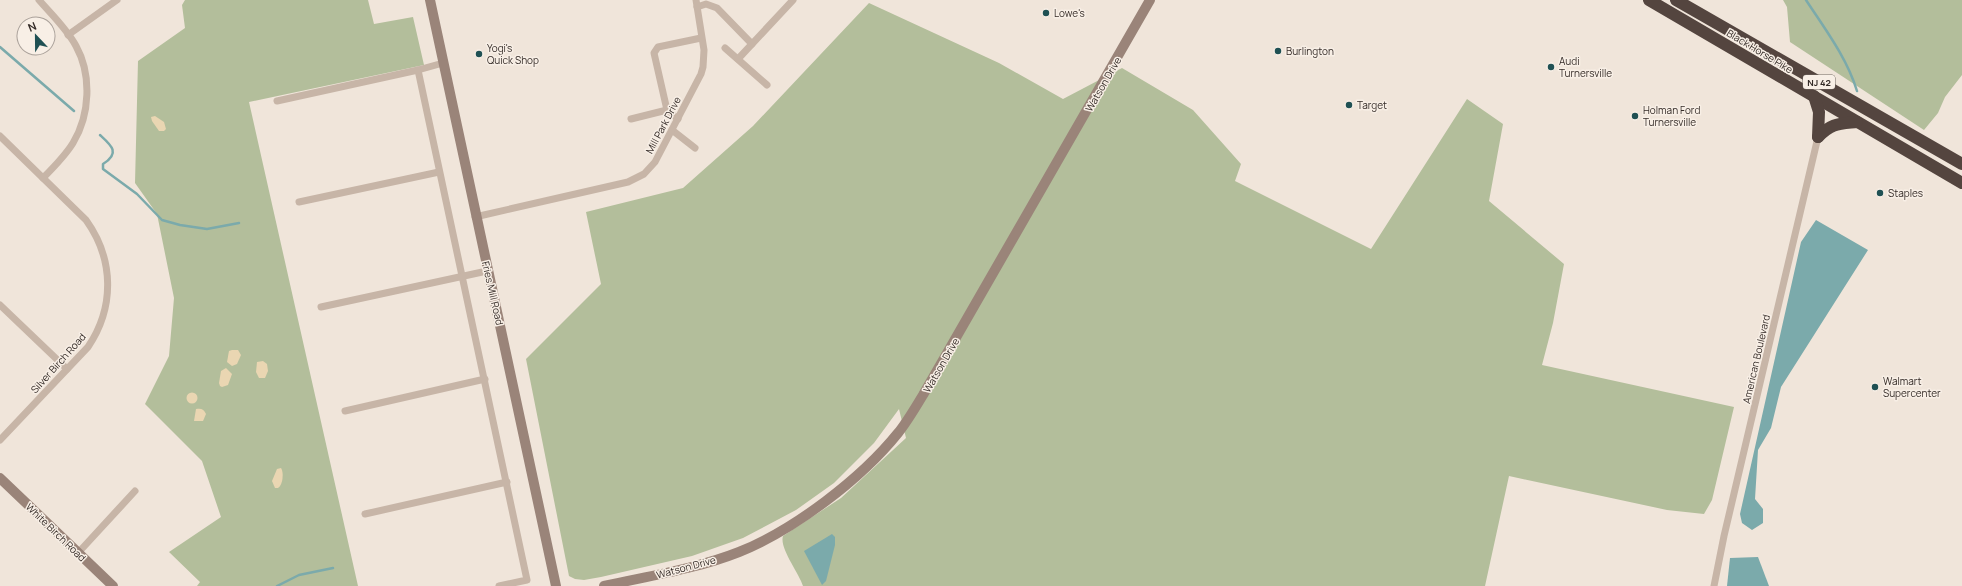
<svg xmlns="http://www.w3.org/2000/svg" width="1962" height="586" font-family="Manrope,sans-serif">
	<style>
		.green { fill: #b3be9b }
		.sand { fill: #ead6b2 }
		.water { fill: #7baaab }
		.lines { fill: none; stroke-linecap: round; stroke-linejoin: round }
		.stream { stroke: #7baaab; stroke-width: 2.5 }
		.street { stroke: #c7b5a7; stroke-width: 7 }
		.secondary { stroke: #9a8479; stroke-width: 10 }
		.highway { stroke: #54453f; stroke-width: 12 }
		.poi-dot { fill: #1f5053; stroke: #f8efe6; stroke-width: 1.5 }
		.labels { text-anchor: middle; dominant-baseline: central; stroke-width: 3; stroke-linejoin: round; paint-order: stroke }
		.shield { fill: #f8efe6; stroke: #6f6660; stroke-width: 1 }
		.shield-label { font-size: 9px; font-weight: bold; fill: #342b27 }
		.poi-label { font-size: 10px; fill: #342b27; stroke: #f8efe6; text-anchor: start }
		.street-label { font-size: 10px; fill: #342b27; stroke: #f8efe6 }
	</style>
	<rect width="100%" height="100%" fill="#f0e5da"/>
	<g class="green">
		<polygon points="185,0 368,0 374,24 413,17 424,65 249,102 358,586 197,586 200,582 169,552 221,517 202,461 145,404 169,356 174,298 157,214 135,183 138,61 185,28 182,5"/>
		<polygon points="1783,0 1962,0 1962,75 1945,97 1938,113 1924,130 1790,42 1787,7"/>
		<path d="M869,3L999,63L1063,99L1122,68L1193,110L1241,164L1235,181L1371,249L1467,99L1503,124L1489,201L1564,264L1553,323L1542,365L1734,407L1712,500L1704,514L1667,510L1509,476L1485,586H803C799,573 779,548 783,536L841,498L906,438L899,409L874,443L834,483L796,510L743,538L692,556L601,577L584,580L575,579L569,576L526,359L601,284L586,212L683,188L753,126Z"/>
	</g>
	<g class="sand">
		<polygon points="155,116 164,122 166,129 164,131 159,131 152,121 151,117"/>
		<polygon points="232,350 238,350 241,355 237,364 232,366 227,362 229,351"/>
		<polygon points="263,361 267,364 268,371 265,378 259,378 256,372 257,362"/>
		<polygon points="226,368 232,374 228,385 222,387 220,386 219,383 221,371"/>
		<circle cx="192" cy="398" r="5.5"/>
		<path d="M196,409C201,408 204,409 206,414L203,421H194Z"/>
		<path d="M281,468C284,472 283,485 278,488H275L272,481L277,469Z"/>
	</g>
	<g class="water">
		<polygon points="1816,220 1868,250 1781,387 1771,428 1758,450 1755,499 1763,509 1763,523 1752,530 1742,523 1740,514 1801,242"/>
		<polygon points="832,534 835,537 835,545 826,581 822,585 804,551"/>
		<polygon points="1758,557 1769,586 1727,586 1730,558"/>
	</g>
	<g class="lines">
		<g class="stream">
			<path d="M1806,0C1825,29 1847,58 1857,91"/>
			<polyline points="0,47 74,111"/>
			<path d="M100,135C111,145 121,153 103,164V169L137,194L162,220L180,225L207,229L239,223"/>
			<polyline points="277,586 299,575 333,568"/>
		</g>
		<g class="street">
			<path d="M39,0C52,15 67,29 76,46C92,75 90,115 73,143C65,156 54,167 43,178"/>
			<polyline points="697,7 706,4 717,8 752,44"/>
			<polyline points="68,35 117,0"/>
			<polyline points="725,48 767,85"/>
			<polyline points="738,59 793,0"/>
			<polyline points="418,70 527,580 499,586"/>
			<polyline points="277,101 418,70 443,63"/>
			<polyline points="631,119 667,110"/>
			<polyline points="678,119 667,110 654,53 658,47 701,38"/>
			<polyline points="672,130 695,148"/>
			<path d="M0,136L86,220C114,259 115,307 88,347L0,440"/>
			<polyline points="299,202 439,172"/>
			<polyline points="475,217 628,182 644,174 655,162 701,74 703,67 704,50 696,0"/>
			<polyline points="0,305 67,369"/>
			<polyline points="321,307 487,271"/>
			<polyline points="345,411 485,379"/>
			<polyline points="365,514 507,482"/>
			<polyline points="78,553 135,491"/>
			<polyline points="1714,586 1724,536 1818,137"/>
		</g>
		<g class="secondary">
			<polyline points="430,0 556,586"/>
			<polyline points="0,478 113,586"/>
			<path d="M604,586C649,576 696,569 739,552C794,530 861,479 898,433C907,422 915,408 923,395L1150,0"/>
		</g>
		<g class="highway">
			<polyline points="1649,0 1962,183"/>
			<polyline points="1676,0 1962,164"/>
			<polyline points="1814,96 1819,112 1818,137"/>
			<path d="M1818,137C1832,123 1838,124 1857,122"/>
		</g>
	</g>
	<g class="poi-dot">
		<circle cx="1046" cy="13" r="4"/>
		<circle cx="1278" cy="51" r="4"/>
		<circle cx="479" cy="54" r="4"/>
		<circle cx="1551" cy="67" r="4"/>
		<circle cx="1349" cy="105" r="4"/>
		<circle cx="1635" cy="116" r="4"/>
		<circle cx="1880" cy="193" r="4"/>
		<circle cx="1875" cy="387" r="4"/>
	</g>
	<g class="labels">
		<rect class="shield" x="1803" y="75" width="32" height="14" rx="3"/>
		<g class="shield-label">
			<text x="1819" y="82">NJ 42</text>
		</g>
		<g class="poi-label">
			<text x="1054" y="13">Lowe's</text>
			<text x="487" y="48">Yogi's<tspan x="487" dy="12">Quick Shop</tspan></text>
			<text x="1286" y="51">Burlington</text>
			<text x="1559" y="61">Audi<tspan x="1559" dy="12">Turnersville</tspan></text>
			<text x="1357" y="105">Target</text>
			<text x="1643" y="110">Holman Ford<tspan x="1643" dy="12">Turnersville</tspan></text>
			<text x="1888" y="193">Staples</text>
			<text x="1883" y="381">Walmart<tspan x="1883" dy="12">Supercenter</tspan></text>
		</g>
		<g class="street-label">
			<text transform="translate(1760 51) rotate(31)">Black Horse Pike</text>
			<text transform="translate(1103 84) rotate(-60)">Watson Drive</text>
			<text transform="translate(663 125) rotate(-62)">Mill Park Drive</text>
			<text transform="translate(493 293) rotate(77)">Fries Mill Road</text>
			<text transform="translate(1756 359) rotate(-77)">American Boulevard</text>
			<text transform="translate(58 363) rotate(-48)">Silver Birch Road</text>
			<text transform="translate(941 365) rotate(-60)">Watson Drive</text>
			<text transform="translate(56 532) rotate(44)">White Birch Road</text>
			<text transform="translate(686 567) rotate(-15)">Watson Drive</text>
		</g>
	</g>
	<g transform="translate(36 36) rotate(338)"><circle r="19" fill="#f8efe6" stroke="#aaa19a"/>
	<path d="M0-3L7 15L0 10L-7 15Z" fill="#1f5053"/>
	<text y="-6" font-size="11" font-weight="bold" text-anchor="middle" fill="#342b27">N</text>
	</g>
</svg>
